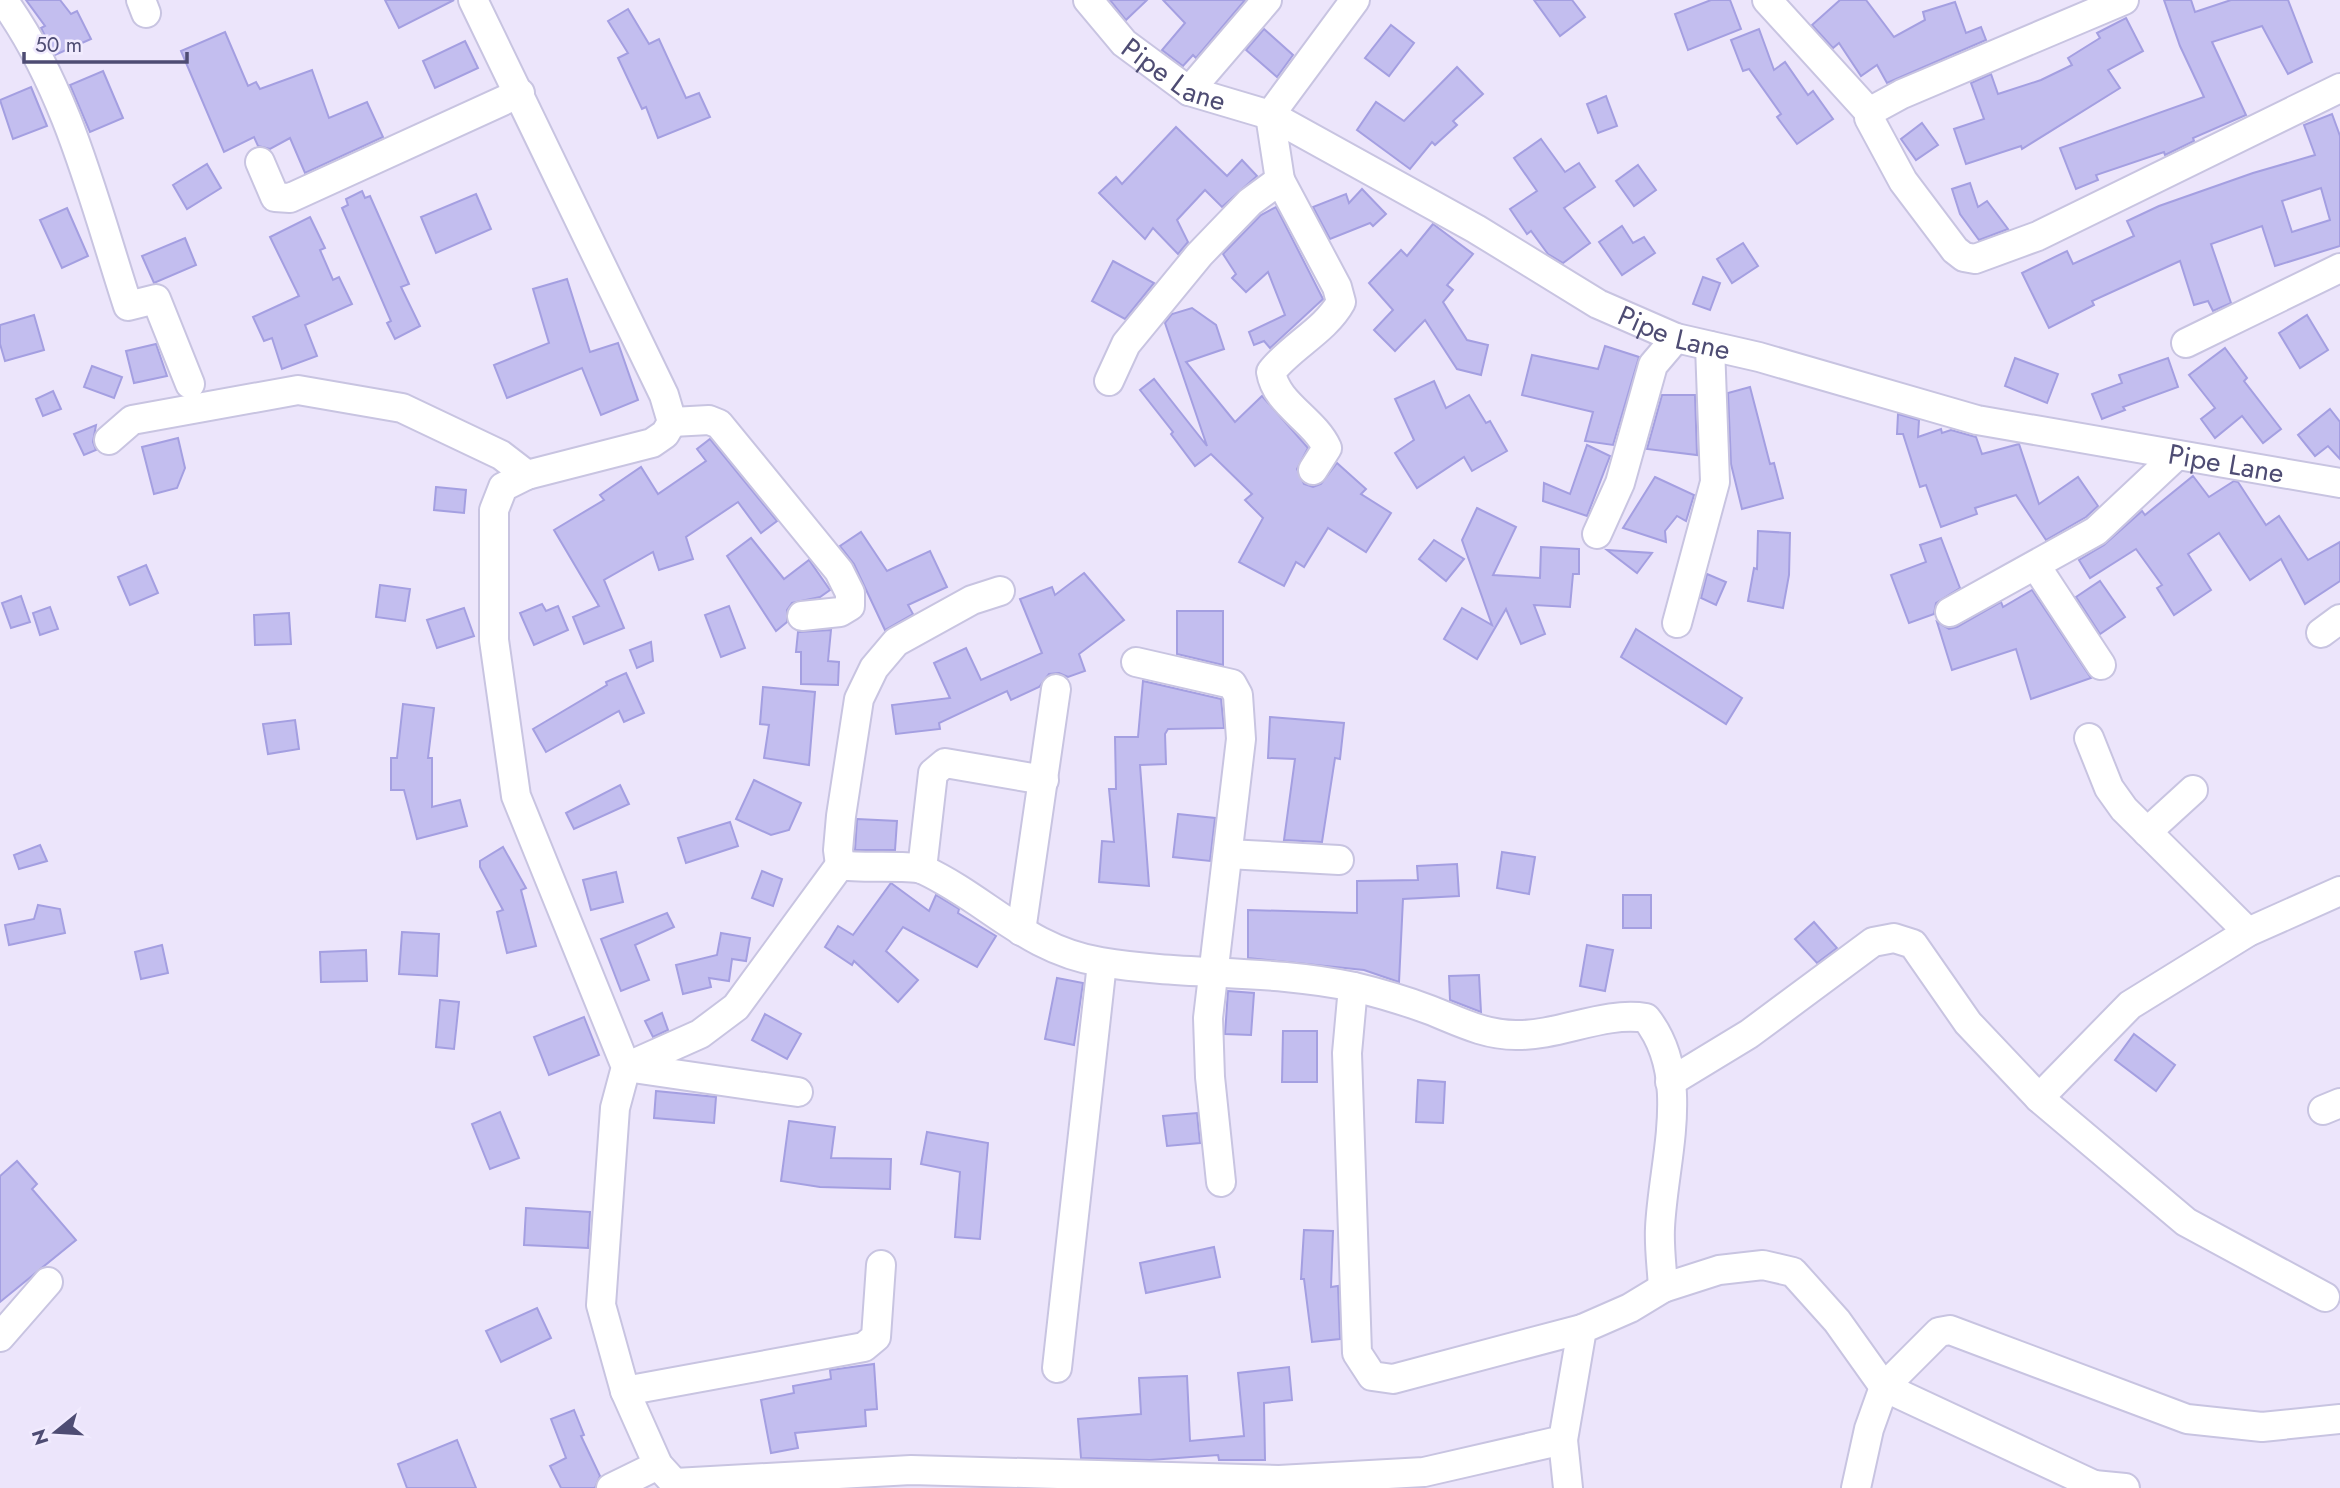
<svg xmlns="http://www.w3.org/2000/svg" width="2340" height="1488" font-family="Jost,sans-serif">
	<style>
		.building { fill: #c3beef; stroke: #a49fe1; stroke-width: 2; fill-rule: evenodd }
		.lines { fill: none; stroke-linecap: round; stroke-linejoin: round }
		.minor-casing { stroke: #c8c4e1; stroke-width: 32 }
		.minor { stroke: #fff; stroke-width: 28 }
		.labels { text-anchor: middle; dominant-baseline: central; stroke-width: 5; stroke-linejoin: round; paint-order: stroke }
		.street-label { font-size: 28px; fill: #4e4c73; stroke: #f1ebfe }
	</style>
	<rect width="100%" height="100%" fill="#ece5fb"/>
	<g class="building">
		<polygon points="26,0 60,0 71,14 77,11 91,39 55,55 41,28 45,26"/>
		<polygon points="385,0 454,0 399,28"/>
		<polygon points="1110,0 1147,0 1126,20"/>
		<polygon points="1163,0 1245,0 1196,58 1193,55 1183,66 1162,50 1185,23"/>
		<polygon points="1534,0 1572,0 1585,17 1560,36"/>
		<polygon points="1711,0 1730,0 1741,29 1688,50 1675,14"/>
		<polygon points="1840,0 1866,0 1894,37 1925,20 1923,12 1955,2 1966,33 1981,27 1986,40 1887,83 1877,65 1861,76 1839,43 1833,48 1812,25"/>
		<polygon points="2164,0 2191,0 2195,12 2231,0 2288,0 2312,62 2288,74 2262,26 2212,42 2246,115 2193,138 2194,141 2165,155 2164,152 2096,175 2098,180 2076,189 2060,148 2204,97 2180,46"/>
		<polygon points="628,9 649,44 659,39 686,98 699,93 710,117 658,138 646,107 642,109 618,58 628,53 608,21"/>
		<polygon points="2126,18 2143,51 2108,70 2120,88 2022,149 2021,146 1966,164 1954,129 1984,119 1971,83 1991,74 1998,94 2041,80 2072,65 2068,58 2100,38 2097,33"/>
		<polygon points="1391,25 1414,43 1389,76 1365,58"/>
		<polygon points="1264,29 1293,55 1277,77 1246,50"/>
		<polygon points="1759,29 1774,70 1785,62 1808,95 1813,91 1833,119 1797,144 1777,117 1781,114 1749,69 1743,71 1731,40"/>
		<polygon points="225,32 248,86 256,82 260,89 312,70 329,118 367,102 383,137 305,173 290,138 270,149 258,146 254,137 224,152 181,51"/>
		<polygon points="465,41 478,68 435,88 423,61"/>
		<polygon points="1457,67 1483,94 1453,121 1457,125 1435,145 1432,142 1410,169 1357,130 1376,102 1404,121"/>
		<polygon points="103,71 123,118 90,132 70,85"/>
		<polygon points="31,87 47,126 13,139 0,100"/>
		<polygon points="1606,96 1617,126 1598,133 1587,104"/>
		<path d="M2332,114L2340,136V246L2275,266L2262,226L2211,244L2231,303L2213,311L2208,301L2194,305L2180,261L2092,301L2094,305L2049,328L2022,273L2067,251L2073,264L2134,236L2127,221L2159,206L2253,173L2315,155L2304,125ZM2321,188L2330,220L2292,232L2282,201Z"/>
		<polygon points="1922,123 1938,145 1916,160 1901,139"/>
		<polygon points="1176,127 1227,176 1242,160 1257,176 1222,207 1205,190 1177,220 1188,242 1178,254 1153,228 1145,239 1099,193 1116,177 1122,184"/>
		<polygon points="1541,139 1565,172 1579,163 1595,187 1564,208 1590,243 1563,263 1548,254 1531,231 1527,234 1510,209 1537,191 1514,158"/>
		<polygon points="207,164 221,188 187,209 173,185"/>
		<polygon points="1638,165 1656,190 1634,206 1616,181"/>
		<polygon points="1970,183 1978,207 1987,201 2008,229 1979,240 1960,214 1952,189"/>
		<polygon points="1362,189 1386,214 1373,226 1370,223 1330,239 1313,207 1346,194 1349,203"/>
		<polygon points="362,191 365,198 370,196 409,284 401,287 420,326 395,339 387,323 391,321 342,208 348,205 346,199"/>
		<polygon points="476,194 491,229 436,253 421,217"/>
		<polygon points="1276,207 1323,299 1270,348 1264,341 1254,345 1249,332 1285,315 1268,272 1246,292 1232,278 1236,274 1223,254 1261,215"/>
		<polygon points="67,208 88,256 62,268 40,220"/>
		<polygon points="310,217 325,248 320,250 333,280 339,277 352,304 305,325 317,356 282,369 272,338 264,341 253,317 299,296 270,237"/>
		<polygon points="1433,224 1473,254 1447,285 1453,290 1443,302 1467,340 1488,345 1481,375 1457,369 1425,320 1395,351 1374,330 1393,310 1369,283 1401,250 1407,256"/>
		<polygon points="1622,226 1633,243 1644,237 1655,253 1622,275 1599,242"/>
		<polygon points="185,238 196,265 154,283 142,256"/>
		<polygon points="1743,243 1758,266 1732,283 1717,259"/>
		<polygon points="1113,261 1154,283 1125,319 1092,301"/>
		<polygon points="1703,277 1720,283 1710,310 1693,304"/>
		<polygon points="567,279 590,352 618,343 638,400 601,415 582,368 507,398 494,365 549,343 533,289"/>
		<polygon points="1192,308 1216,325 1224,349 1186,362 1235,422 1262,396 1308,448 1297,469 1304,484 1313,487 1321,484 1337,463 1366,489 1361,494 1391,513 1366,552 1328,528 1304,567 1296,562 1284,586 1239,562 1263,518 1245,500 1252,494 1211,454 1195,466 1171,434 1173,432 1140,390 1154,379 1207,446 1165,323 1172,314"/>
		<polygon points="34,315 44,350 5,361 0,344 0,325"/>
		<polygon points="2307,315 2328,350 2300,368 2279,333"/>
		<polygon points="156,344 167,376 134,383 126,351"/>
		<polygon points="1605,346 1639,357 1613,445 1585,441 1593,412 1522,395 1532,355 1598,369"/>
		<polygon points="2225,348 2247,378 2244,381 2281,429 2263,443 2242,416 2215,438 2201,419 2215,408 2189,375"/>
		<polygon points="2015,358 2058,374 2047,403 2005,386"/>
		<polygon points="2168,358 2178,387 2123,407 2125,410 2102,419 2092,394 2122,383 2119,375"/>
		<polygon points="92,366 122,377 114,398 84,387"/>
		<polygon points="1434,381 1446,408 1469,395 1486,423 1490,421 1507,451 1472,471 1464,457 1417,488 1395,453 1414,440 1395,399"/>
		<polygon points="1750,387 1770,464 1774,463 1783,498 1742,509 1731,464 1728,393"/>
		<polygon points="53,391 61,409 43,416 36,399"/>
		<polygon points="1662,395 1695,395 1697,455 1647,449"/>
		<polygon points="2330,409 2340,422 2340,459 2328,446 2315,456 2298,435"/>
		<polygon points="1898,414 1919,420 1918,437 1941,429 1942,433 1951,430 1976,437 1982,454 2019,444 2039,504 2078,477 2098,506 2086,517 2046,540 2016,495 1975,508 1977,514 1941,527 1926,485 1920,487 1903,434 1897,434"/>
		<polygon points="96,425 93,442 96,450 84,455 74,434"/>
		<polygon points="178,438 185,468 177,488 154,494 142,447"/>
		<polygon points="710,439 777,521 761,533 738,502 686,537 693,559 659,570 653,552 604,580 624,628 584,644 573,617 599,606 554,530 604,500 600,495 641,467 658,494 706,461 697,449"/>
		<polygon points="1587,445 1610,456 1587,516 1543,501 1544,483 1570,494"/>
		<polygon points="2193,476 2209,497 2234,481 2238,482 2266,525 2279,516 2308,560 2340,542 2340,581 2305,604 2281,559 2250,580 2219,533 2188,554 2211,590 2174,615 2157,588 2162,585 2136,549 2090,578 2079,560 2104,545 2142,511 2145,515"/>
		<polygon points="1655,477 1694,495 1686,521 1677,516 1665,531 1666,542 1623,528"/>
		<polygon points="436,487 466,490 464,513 434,510"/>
		<polygon points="1477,508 1516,527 1493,575 1540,578 1541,547 1579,549 1579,574 1573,574 1570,607 1534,605 1545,634 1521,644 1506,609 1477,659 1444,639 1462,608 1492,625 1462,540"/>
		<polygon points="1758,531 1790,533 1789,575 1783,608 1748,601 1754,568 1757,569"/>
		<polygon points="861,532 887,571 930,551 947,587 908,605 913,614 885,630 854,564 840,546"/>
		<polygon points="751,538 784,579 809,560 830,590 820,597 792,603 787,610 787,622 776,631 727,556"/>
		<polygon points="1941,538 1960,588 1936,603 1934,614 1909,623 1891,575 1926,562 1920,545"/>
		<polygon points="1434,540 1464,559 1446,581 1419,559"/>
		<polygon points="1607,550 1652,553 1637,573"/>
		<polygon points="146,565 158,593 130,605 118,577"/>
		<polygon points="1084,573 1124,620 1079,654 1085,671 1068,677 1059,673 1049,674 1039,687 1011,700 1007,691 939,723 940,729 896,734 892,705 950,698 934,663 966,648 981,680 1042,653 1020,599 1052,587 1055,595"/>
		<polygon points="1707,574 1726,582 1716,605 1701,598"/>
		<polygon points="2100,581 2125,617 2100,634 2076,597"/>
		<polygon points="380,585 410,589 405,621 376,617"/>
		<polygon points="2032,590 2091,678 2031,699 2016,649 1952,670 1937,622 1949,629 1957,627 2001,602 2003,607"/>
		<polygon points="21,596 30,622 11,628 2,603"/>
		<polygon points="542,604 546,611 558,606 568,630 534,645 520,613"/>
		<polygon points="729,606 745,648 721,657 705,615"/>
		<polygon points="50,607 58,629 40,635 33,613"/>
		<polygon points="464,608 474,636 437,648 427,620"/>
		<polygon points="1177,611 1223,611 1223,665 1177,654"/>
		<polygon points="289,613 291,644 255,645 254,615"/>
		<polygon points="1636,629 1742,698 1726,724 1621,657"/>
		<polygon points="831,630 828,661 839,662 838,685 801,684 801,652 796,652 798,632"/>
		<polygon points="651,642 653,661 637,668 630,650"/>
		<polygon points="626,673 644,713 624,722 619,711 546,752 533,729 607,685 606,682"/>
		<polygon points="1143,681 1221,699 1224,728 1168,729 1165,734 1166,764 1140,765 1149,886 1099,882 1102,841 1114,842 1109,789 1116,789 1115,737 1138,737"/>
		<polygon points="763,687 815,692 809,765 764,758 769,725 760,724"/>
		<polygon points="403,704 434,708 428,758 432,758 432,807 460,800 467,826 417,839 404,790 391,790 391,758 397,758"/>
		<polygon points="1270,717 1344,723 1340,759 1335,758 1322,842 1284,840 1295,759 1268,758"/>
		<polygon points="295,720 299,749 268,754 263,724"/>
		<polygon points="754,780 801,803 789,830 771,835 736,819"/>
		<polygon points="620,785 629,804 574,829 566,813"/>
		<polygon points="1178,814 1215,818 1210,861 1173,857"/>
		<polygon points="857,819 897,821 895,850 855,850"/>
		<polygon points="730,822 738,846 686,863 678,838"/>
		<polygon points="40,845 47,861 19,869 14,855"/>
		<polygon points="503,847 526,888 521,890 536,946 507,953 497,912 503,910 480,867 480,861"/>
		<polygon points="1502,852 1535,857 1529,894 1497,888"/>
		<polygon points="1457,864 1459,896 1403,899 1399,982 1364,970 1248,958 1248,910 1357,913 1357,881 1418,880 1417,866"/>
		<polygon points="762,871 782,879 773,906 752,898"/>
		<polygon points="616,872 623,902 591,910 583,880"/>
		<polygon points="891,883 929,911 936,895 959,909 958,913 996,936 977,967 903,927 886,951 918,980 898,1002 854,961 852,965 825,947 838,926 853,935"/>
		<rect x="1623" y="895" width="28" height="33"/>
		<polygon points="38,905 60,909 65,933 9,945 5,925 34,919"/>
		<polygon points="667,913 674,927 635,945 649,980 621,991 601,939"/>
		<polygon points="1814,922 1837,948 1817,963 1795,939"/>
		<polygon points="402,932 439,934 437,976 399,974"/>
		<polygon points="721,933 750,938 746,961 732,959 729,981 709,978 711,987 683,994 676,965 717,955"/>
		<polygon points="162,945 168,973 141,979 135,952"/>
		<polygon points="1587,945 1613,950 1605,991 1580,986"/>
		<polygon points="366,950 367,981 321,982 320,952"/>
		<polygon points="1479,975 1481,1012 1450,1000 1449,976"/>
		<polygon points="1057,978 1083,983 1074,1045 1045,1039"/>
		<polygon points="1228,991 1254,993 1251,1035 1225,1034"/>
		<polygon points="440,1000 459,1002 454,1049 436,1047"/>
		<polygon points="662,1013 668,1030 653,1037 645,1021"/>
		<polygon points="765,1014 801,1034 787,1059 752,1040"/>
		<polygon points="584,1017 599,1055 549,1075 534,1037"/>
		<polygon points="1283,1031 1317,1031 1317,1082 1282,1082"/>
		<polygon points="2134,1034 2175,1065 2156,1091 2115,1060"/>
		<polygon points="1418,1080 1445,1082 1443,1123 1416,1122"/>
		<polygon points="656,1091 716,1097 714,1123 654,1118"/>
		<polygon points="500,1112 519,1158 490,1169 472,1124"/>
		<polygon points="1197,1113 1200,1143 1167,1146 1163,1116"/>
		<polygon points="789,1121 835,1127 831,1158 891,1159 890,1189 820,1187 781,1181"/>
		<polygon points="927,1132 988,1143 980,1239 955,1237 960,1172 921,1164"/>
		<polygon points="17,1161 37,1184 32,1189 76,1240 0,1302 0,1176"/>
		<polygon points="526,1208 590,1212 588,1248 524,1245"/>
		<polygon points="1304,1230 1333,1231 1331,1287 1338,1286 1340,1339 1312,1342 1304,1279 1301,1279"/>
		<polygon points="1214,1247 1220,1277 1146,1293 1140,1263"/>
		<polygon points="537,1308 551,1338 501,1362 486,1331"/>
		<polygon points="874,1364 877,1409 865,1410 866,1426 795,1433 798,1448 771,1453 761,1400 794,1393 793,1386 831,1379 830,1370"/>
		<polygon points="1289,1367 1292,1400 1264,1403 1265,1460 1219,1460 1218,1455 1150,1460 1081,1458 1078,1419 1141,1414 1139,1378 1187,1376 1190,1441 1244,1436 1238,1373"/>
		<polygon points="574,1410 584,1435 581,1436 600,1476 595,1488 561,1488 550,1466 566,1458 551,1419"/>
		<polygon points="457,1440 476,1488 407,1488 398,1464"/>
	</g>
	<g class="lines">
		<defs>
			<g id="minor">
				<path d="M3,0C68,90 94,202 128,306L156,299L190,384"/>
				<polyline points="141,0 146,13"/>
				<polyline points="473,0 664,395 672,422 665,434 652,443 527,475 503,487 494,510 494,640 516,796 626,1067 615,1108 601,1305 625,1391 658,1465 679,1488"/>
				<path id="s1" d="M1088,0L1124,43L1189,91L1270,115L1476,229L1598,304L1676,338L1759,357L1977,420L2340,483"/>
				<polyline points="1767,0 1869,112"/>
				<polyline points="2124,0 1902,94 1869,112 1869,118 1903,181 1955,250 1964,257 1975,259 2038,236 2340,88"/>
				<polyline points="1189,91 1267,0"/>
				<polyline points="260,162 275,197 290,198 520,93"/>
				<polyline points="1280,180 1270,115 1355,0"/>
				<polyline points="2186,343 2340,268"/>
				<path d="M1109,381L1126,344L1199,255L1250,202L1280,180L1337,287L1341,302C1325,331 1291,346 1271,372C1276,404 1314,419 1327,448L1313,470"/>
				<polyline points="672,422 709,420 719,424 839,571 850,593 850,606 840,612 802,616"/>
				<polyline points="109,440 132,420 298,390 402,408 501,455 527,475"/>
				<polyline points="1597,534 1620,483 1653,365 1676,338"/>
				<polyline points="2036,566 2101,665"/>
				<polyline points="1950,612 2096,531 2177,455"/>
				<polyline points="1677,623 1715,482 1710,346"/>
				<polyline points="2321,633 2340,619"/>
				<polyline points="1136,662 1232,684 1238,695 1241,739 1208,1018 1210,1077 1221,1182"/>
				<polyline points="2089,738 2109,788 2124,809 2248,932"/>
				<polyline points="2147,832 2193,790"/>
				<polyline points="1228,854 1339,860"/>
				<polyline points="840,865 838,850 841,816 859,699 874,668 896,642 972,600 1000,591"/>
				<polyline points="922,869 933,773 945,763 1044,780"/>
				<polyline points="1021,931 1056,689"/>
				<polyline points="1353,987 1347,1053 1357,1353 1372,1376 1393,1379 1582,1329"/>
				<path d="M626,1067L700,1034L736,1007L840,865C861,869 911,864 924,870C988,900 1027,950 1101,962C1184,976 1271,969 1354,987C1379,993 1406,1001 1430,1010C1458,1021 1484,1035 1516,1035C1559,1036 1604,1011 1646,1018C1693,1077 1663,1160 1660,1228C1659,1248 1662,1268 1663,1288"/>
				<polyline points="626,1067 798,1092"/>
				<polyline points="1670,1082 1749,1034 1873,942 1894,938 1913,944 1968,1023 2039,1098 2186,1222 2325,1297"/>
				<polyline points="2039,1098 2130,1005 2248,932 2340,891"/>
				<polyline points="2323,1110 2340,1103"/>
				<polyline points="0,1337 48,1282"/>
				<polyline points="1057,1368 1102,963"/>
				<polyline points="625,1391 864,1347 876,1337 881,1265"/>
				<polyline points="1563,1440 1568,1488"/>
				<polyline points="675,1483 911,1470 1279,1480 1424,1472 1563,1440 1582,1329 1630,1308 1663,1288 1719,1270 1763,1265 1793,1272 1837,1321 1884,1387 2094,1485 2093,1488"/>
				<polyline points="2094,1485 2125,1488"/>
				<polyline points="611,1488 658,1465"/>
				<polyline points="1856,1488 1869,1429 1884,1387 1939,1332 1950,1330 2187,1419 2262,1427 2340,1419"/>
			</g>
		</defs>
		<use href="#minor" class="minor-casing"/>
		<use href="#minor" class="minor"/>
	</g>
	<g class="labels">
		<g class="street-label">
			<text stroke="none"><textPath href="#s1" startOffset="116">Pipe Lane</textPath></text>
			<text stroke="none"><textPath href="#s1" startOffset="682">Pipe Lane</textPath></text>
			<text stroke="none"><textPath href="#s1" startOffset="1250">Pipe Lane</textPath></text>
		</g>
	</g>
	<g transform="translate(56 1432) rotate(252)" stroke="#f1ebfe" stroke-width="5" paint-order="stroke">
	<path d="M0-5L12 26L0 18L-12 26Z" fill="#4e4c73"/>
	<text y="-10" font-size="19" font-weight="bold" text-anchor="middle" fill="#4e4c73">N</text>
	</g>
	<path d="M24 52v10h163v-10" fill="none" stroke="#4e4c73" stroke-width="3.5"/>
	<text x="35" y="52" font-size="21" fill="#4e4c73" stroke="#f1ebfe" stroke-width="5" paint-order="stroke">50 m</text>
</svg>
